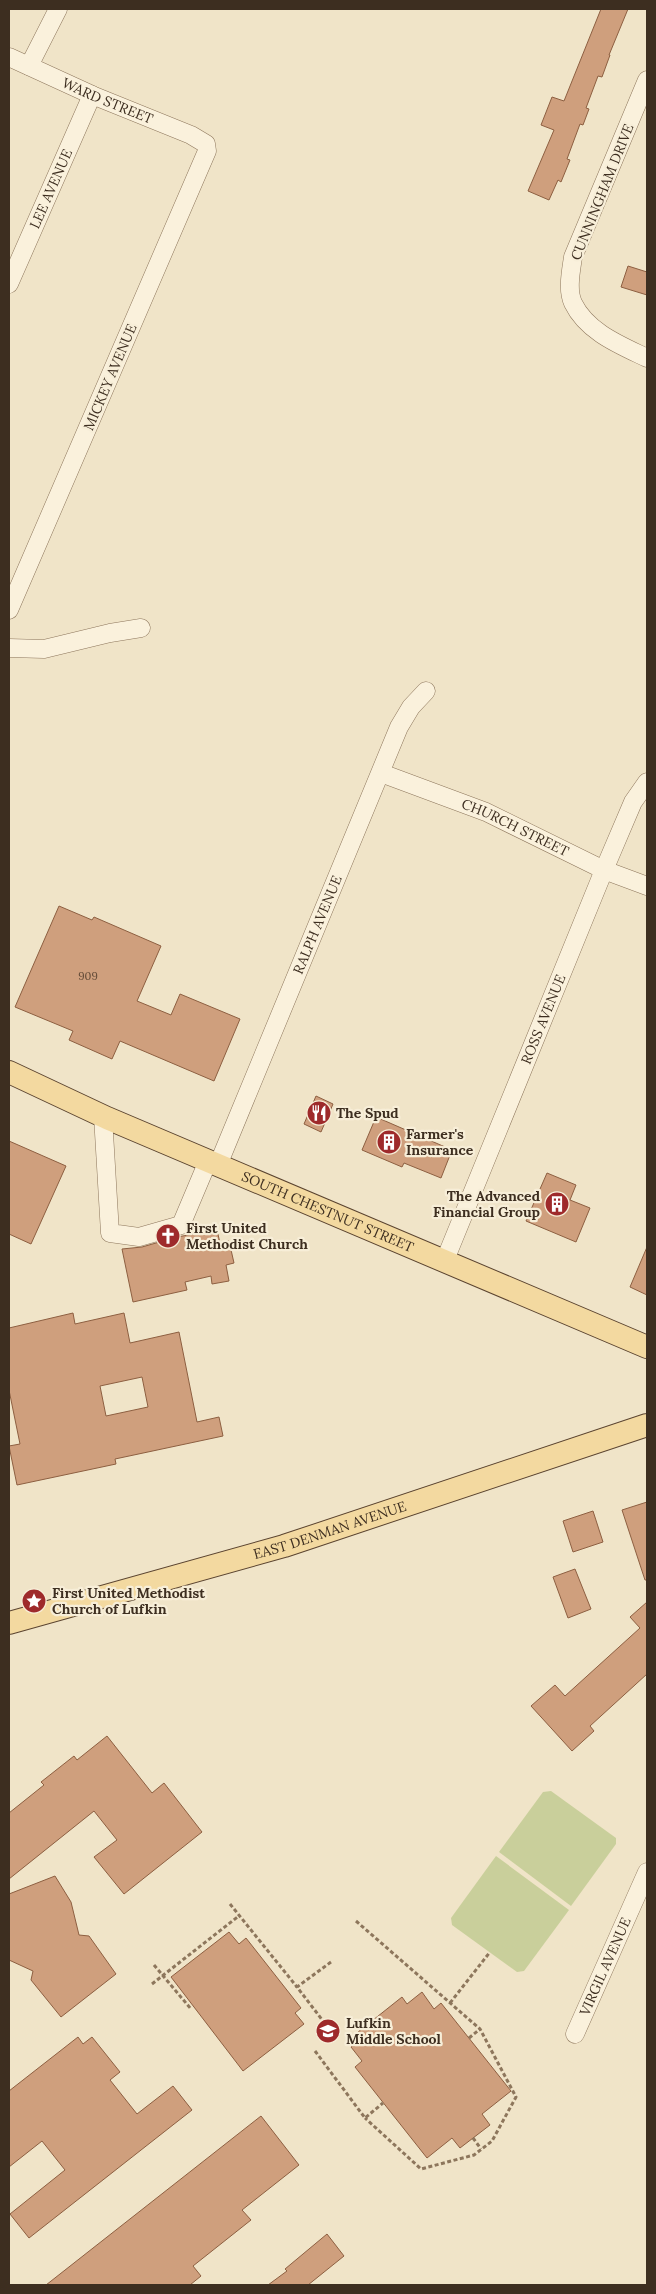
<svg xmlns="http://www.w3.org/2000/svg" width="656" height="2294" font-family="Lora,serif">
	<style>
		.green { fill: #c9cf9b }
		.building { fill: #cf9f7d; stroke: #8d5f41; fill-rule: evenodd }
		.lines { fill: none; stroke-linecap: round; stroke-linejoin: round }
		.minor-casing { stroke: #8d765c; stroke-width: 19 }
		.major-casing { stroke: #5b4430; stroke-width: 24 }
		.path { stroke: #8d765c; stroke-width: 3; stroke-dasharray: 4 2.5; stroke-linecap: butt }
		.minor { stroke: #faf1dc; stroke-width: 18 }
		.major { stroke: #f3d9a0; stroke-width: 22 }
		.labels { text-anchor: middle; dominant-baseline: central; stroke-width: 4.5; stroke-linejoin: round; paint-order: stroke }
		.number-label { font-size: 11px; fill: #624a37 }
		.street-label { font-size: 14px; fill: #3d2e20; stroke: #f7eed8 }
		.poi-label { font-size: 14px; font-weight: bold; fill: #3d2e20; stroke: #f7eed8; text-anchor: start }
	</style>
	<rect width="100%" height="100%" fill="#f0e4c8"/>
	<g class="green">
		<polygon points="551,1791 616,1838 616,1844 571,1906 499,1852 543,1792"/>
		<polygon points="496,1856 569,1910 524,1971 517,1972 452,1925 451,1918"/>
	</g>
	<g class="building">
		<polygon points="601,9 628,9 609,55 610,55 602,77 598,76 586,108 589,109 583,125 580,124 567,159 570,160 561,182 558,180 549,200 528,191 554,130 541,125 552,97 564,101"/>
		<polygon points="628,266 647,272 647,295 621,287"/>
		<polygon points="59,906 92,920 94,917 161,946 137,1001 171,1015 180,994 240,1019 214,1081 120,1041 112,1059 69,1040 73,1031 15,1007"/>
		<polygon points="316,1096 333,1104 321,1132 304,1124"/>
		<polygon points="376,1117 452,1150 441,1178 404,1163 402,1167 362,1150"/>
		<polygon points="9,1141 66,1166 31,1244 9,1234"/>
		<polygon points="547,1173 576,1185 570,1200 590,1208 576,1242 526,1221"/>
		<polygon points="217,1230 220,1243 229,1241 234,1263 226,1265 229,1281 212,1284 211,1276 185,1282 187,1290 133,1302 122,1249 142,1247 177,1237"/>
		<polygon points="647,1247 647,1295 630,1287"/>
		<path d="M73,1313L75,1324L124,1313L130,1343L179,1332L197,1422L219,1417L223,1436L115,1459L116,1464L17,1485L9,1446L20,1444L9,1390V1328ZM142,1377L148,1407L106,1416L100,1386Z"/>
		<polygon points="647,1502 647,1580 645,1580 622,1510"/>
		<polygon points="593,1511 603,1542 573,1552 563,1521"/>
		<polygon points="575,1569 591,1609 568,1618 553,1577"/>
		<polygon points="647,1602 647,1674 590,1726 594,1731 572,1751 531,1706 555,1685 565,1696 640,1628 630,1617"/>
		<polygon points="107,1736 152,1793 164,1783 202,1832 124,1894 94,1857 117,1840 94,1811 9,1879 9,1813 44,1785 41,1782 74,1756 77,1760"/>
		<polygon points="55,1876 71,1902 79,1935 89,1936 116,1974 61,2017 31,1980 33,1971 9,1960 9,1894"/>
		<polygon points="229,1932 239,1944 246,1938 301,2008 295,2013 304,2024 243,2071 171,1977"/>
		<polygon points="422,1992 434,2009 441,2003 511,2091 482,2114 490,2125 460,2148 452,2138 427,2158 355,2067 362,2061 351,2047 363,2038 358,2032 402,1997 407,2004"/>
		<polygon points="78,2037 83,2044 92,2037 120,2072 110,2080 137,2114 173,2086 192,2110 29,2238 10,2214 65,2170 42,2141 9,2167 9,2091"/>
		<polygon points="261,2116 299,2165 242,2210 251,2220 193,2266 201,2276 190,2285 46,2285"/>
		<polygon points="327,2234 344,2256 308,2285 268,2285 287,2271 285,2269"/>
	</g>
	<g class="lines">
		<defs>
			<g id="minor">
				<path id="s1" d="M9,57L92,95L191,135L206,144L207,151L9,610"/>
				<polyline points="29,66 58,9"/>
				<path d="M647,80L573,257C571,271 567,290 573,303C587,332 620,345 647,358"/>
				<path id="s2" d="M9,284L92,95"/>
				<polyline points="9,648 44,649 110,633 141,628"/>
				<path id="s3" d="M381,773L486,812L604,870L647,886"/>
				<polyline points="103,1116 110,1233 139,1237 181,1225 208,1161"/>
				<path id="s4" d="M218,1165L399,727L411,707L426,691"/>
				<path id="s5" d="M445,1260L604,870L633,802L647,782"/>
				<path id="s6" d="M575,2034L647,1872"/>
			</g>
			<g id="major">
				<path id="s7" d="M9,1072L107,1118L647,1347"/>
				<path id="s8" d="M9,1623L284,1546L647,1425"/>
			</g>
		</defs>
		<use href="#minor" class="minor-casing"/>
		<use href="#major" class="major-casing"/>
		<g class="path">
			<polyline points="230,1904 297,1987"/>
			<polyline points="356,1921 480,2029 516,2097 492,2141 474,2155 421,2169 365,2118"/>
			<polyline points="331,1962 297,1987 333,2034"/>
			<polyline points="154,1965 191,2009"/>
			<polyline points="152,1984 240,1915"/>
			<polyline points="450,2003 490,1952"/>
			<polyline points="469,2038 480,2029"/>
			<polyline points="315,2051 365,2118 383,2103"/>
			<polyline points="473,2138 481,2149"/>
		</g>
		<use href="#minor" class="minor"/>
		<use href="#major" class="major"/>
	</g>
	<defs>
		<symbol id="restaurant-disc" viewBox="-11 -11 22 22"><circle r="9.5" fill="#9e2a2b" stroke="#f7eed8"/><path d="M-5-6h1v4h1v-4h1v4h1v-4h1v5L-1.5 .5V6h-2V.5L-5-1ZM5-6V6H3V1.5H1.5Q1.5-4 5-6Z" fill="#fff"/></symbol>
		<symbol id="building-disc" viewBox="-11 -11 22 22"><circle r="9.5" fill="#9e2a2b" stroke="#f7eed8"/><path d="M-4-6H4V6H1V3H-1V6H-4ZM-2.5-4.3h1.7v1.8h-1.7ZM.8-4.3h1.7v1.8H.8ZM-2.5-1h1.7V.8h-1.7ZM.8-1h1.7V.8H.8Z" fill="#fff"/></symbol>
		<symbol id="church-disc" viewBox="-11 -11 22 22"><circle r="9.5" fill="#9e2a2b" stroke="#f7eed8"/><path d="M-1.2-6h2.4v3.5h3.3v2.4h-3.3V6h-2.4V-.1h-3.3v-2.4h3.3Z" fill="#fff"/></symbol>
		<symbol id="sight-disc" viewBox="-11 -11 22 22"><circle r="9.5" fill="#9e2a2b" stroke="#f7eed8"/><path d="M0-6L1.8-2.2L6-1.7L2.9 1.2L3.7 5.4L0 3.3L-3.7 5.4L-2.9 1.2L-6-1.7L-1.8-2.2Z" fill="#fff"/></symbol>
		<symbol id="school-disc" viewBox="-11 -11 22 22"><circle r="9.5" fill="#9e2a2b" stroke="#f7eed8"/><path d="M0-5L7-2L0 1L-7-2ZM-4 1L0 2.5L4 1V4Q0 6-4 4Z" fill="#fff"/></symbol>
	</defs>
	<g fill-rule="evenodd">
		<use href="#restaurant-disc" x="305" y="1099" width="28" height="28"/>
		<use href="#building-disc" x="375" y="1128" width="28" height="28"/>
		<use href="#building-disc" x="543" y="1190" width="28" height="28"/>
		<use href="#church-disc" x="154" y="1222" width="28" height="28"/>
		<use href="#sight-disc" x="20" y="1587" width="28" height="28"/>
		<use href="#school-disc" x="314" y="2017" width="28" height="28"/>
	</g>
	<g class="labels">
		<g class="number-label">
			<text x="88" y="976">909</text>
		</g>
		<g class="street-label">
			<text stroke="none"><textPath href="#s1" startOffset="108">WARD STREET</textPath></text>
			<text stroke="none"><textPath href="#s2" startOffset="104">LEE AVENUE</textPath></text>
			<text transform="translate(602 192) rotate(-68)">CUNNINGHAM DRIVE</text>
			<text transform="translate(110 377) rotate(-67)">MICKEY AVENUE</text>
			<text stroke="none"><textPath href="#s3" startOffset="145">CHURCH STREET</textPath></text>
			<text stroke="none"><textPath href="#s4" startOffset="260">RALPH AVENUE</textPath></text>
			<text stroke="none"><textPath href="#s5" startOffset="260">ROSS AVENUE</textPath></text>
			<text stroke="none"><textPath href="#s7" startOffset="348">SOUTH CHESTNUT STREET</textPath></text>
			<text stroke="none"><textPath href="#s8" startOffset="334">EAST DENMAN AVENUE</textPath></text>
			<text stroke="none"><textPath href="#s6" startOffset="74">VIRGIL AVENUE</textPath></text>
		</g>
		<g class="poi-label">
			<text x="336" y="1113">The Spud</text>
			<text x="406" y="1134">Farmer's<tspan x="406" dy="16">Insurance</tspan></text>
			<text x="540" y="1196" text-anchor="end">The Advanced<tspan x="540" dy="16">Financial Group</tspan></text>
			<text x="186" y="1228">First United<tspan x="186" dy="16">Methodist Church</tspan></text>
			<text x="52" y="1593">First United Methodist<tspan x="52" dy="16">Church of Lufkin</tspan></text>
			<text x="346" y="2023">Lufkin<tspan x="346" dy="16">Middle School</tspan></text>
		</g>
	</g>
	<rect width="656" height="2294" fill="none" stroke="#3d2e20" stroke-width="20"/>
</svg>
